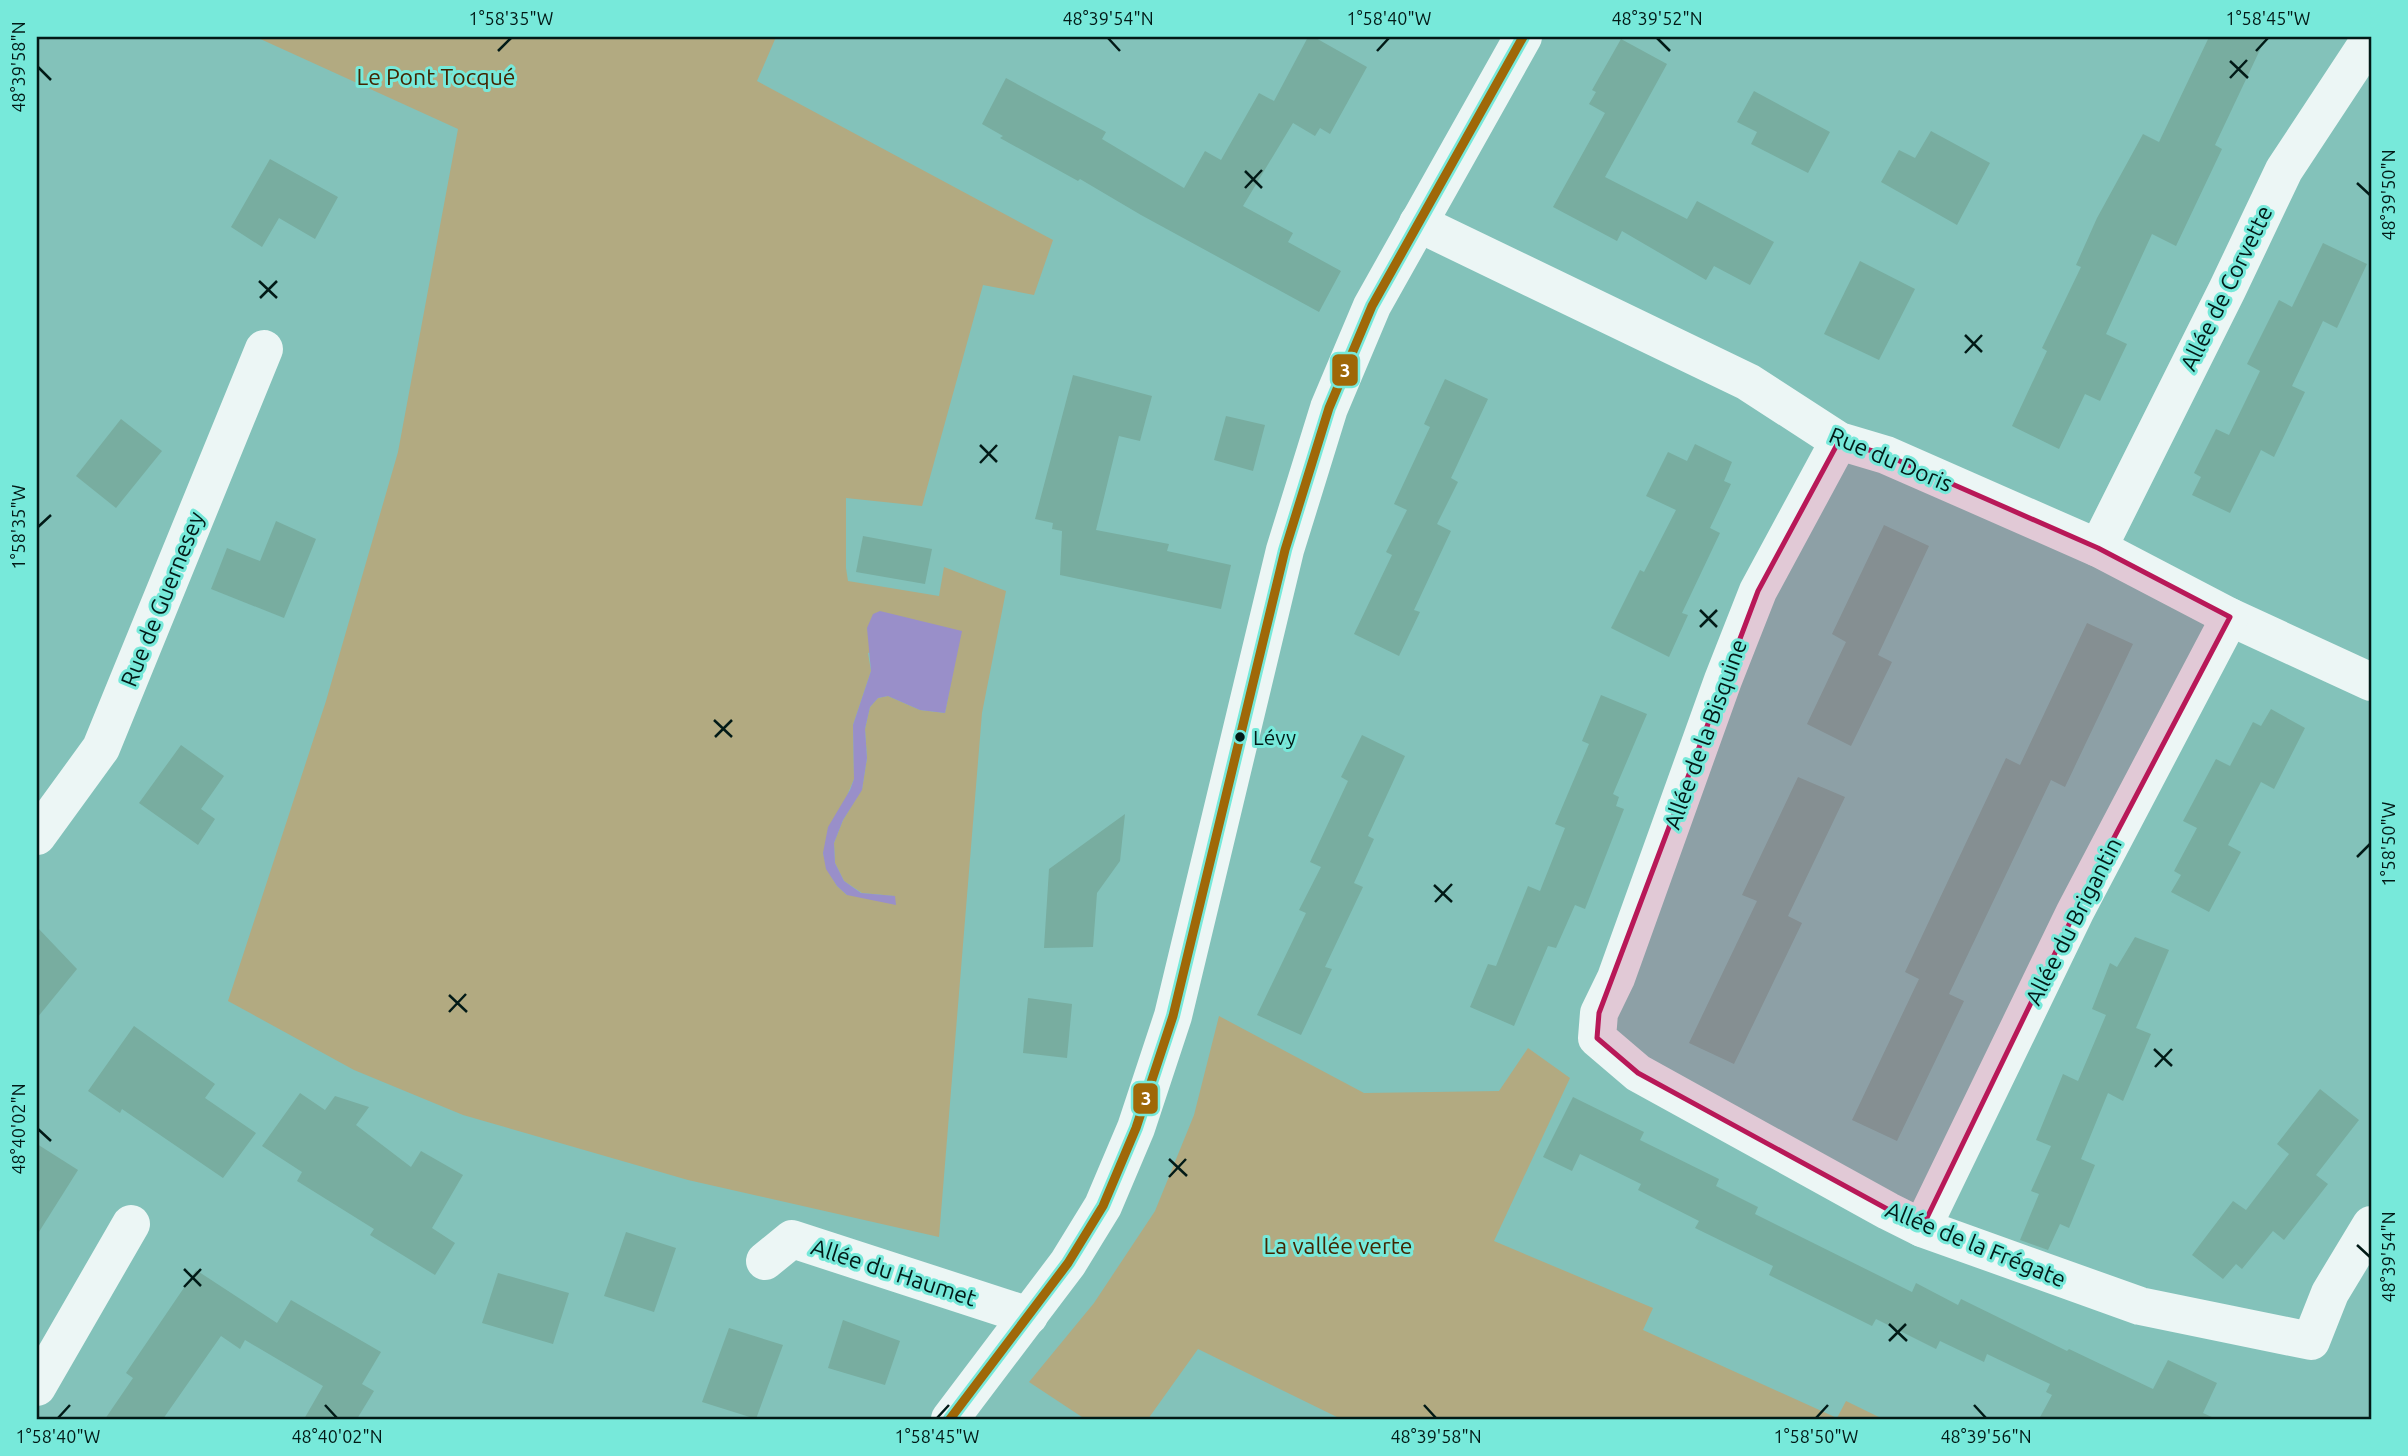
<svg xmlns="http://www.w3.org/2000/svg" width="2408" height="1456" font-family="Ubuntu,sans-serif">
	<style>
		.green { fill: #b2aa81; fill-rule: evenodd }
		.water { fill: #998fc9 }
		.building { fill: #78ada0 }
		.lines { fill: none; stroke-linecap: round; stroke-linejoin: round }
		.minor { stroke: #ecf6f5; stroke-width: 38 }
		.bus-1-casing { stroke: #77e9da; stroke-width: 14 }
		.bus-1 { stroke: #9f6808; stroke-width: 9 }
		.marked { fill: #b81858; fill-opacity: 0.2; stroke: #b81858; stroke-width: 5; stroke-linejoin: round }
		.ticks { fill: none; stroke: #021a17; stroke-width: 2.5 }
		.bus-dot { fill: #021a17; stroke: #77e9da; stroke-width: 2.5 }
		.labels { text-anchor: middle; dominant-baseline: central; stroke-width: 6; stroke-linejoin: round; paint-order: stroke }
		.bus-label { font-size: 21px; fill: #021a17; stroke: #77e9da; text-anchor: start }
		.park-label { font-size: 23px; fill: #432502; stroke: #77e9da }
		.street-label { font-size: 23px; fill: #021a17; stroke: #77e9da }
		.line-badge { stroke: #77e9da; stroke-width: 2.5 }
		.badge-label { font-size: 19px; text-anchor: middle; font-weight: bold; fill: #fff }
		.neatline { fill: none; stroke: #021a17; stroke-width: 2.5 }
		.ticks-label { font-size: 18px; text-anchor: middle; fill: #021a17 }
	</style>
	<rect width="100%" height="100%" fill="#83c2ba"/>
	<g class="green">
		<path d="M256,37H776L757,81L1053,240L1034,295L983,285L922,506L846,498V568L848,581L939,596L944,567L1006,591L982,713L939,1237L688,1180L463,1115L354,1070L228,1001L326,701L398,452L458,129ZM961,631L945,713L920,710L888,696L878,698L870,707L865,729L867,758L862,789L843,820L834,843L835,863L844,881L862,893L895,896L847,895L837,886L827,869L823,853L854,779L853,725L871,671L868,653Z"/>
		<polygon points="1219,1016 1364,1093 1499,1091 1528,1048 1570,1078 1494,1241 1653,1308 1643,1330 1837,1418 1846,1401 1883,1419 1341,1419 1198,1349 1148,1419 1085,1419 1029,1382 1094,1303 1155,1211 1194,1115"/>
	</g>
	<polygon class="water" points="880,611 962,631 945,713 920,710 888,696 878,698 870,707 865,729 867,758 862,790 843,820 834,843 835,863 844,881 861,893 895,896 896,905 847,895 837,886 826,869 823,853 828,827 850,790 854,779 853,725 871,671 867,628 873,614"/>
	<g class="building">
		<polygon points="1308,37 1314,37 1367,67 1330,134 1320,128 1315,136 1293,123 1243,206 1293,233 1288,242 1341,271 1319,312 1141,215 1080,179 1078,181 1000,138 1003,136 982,124 1006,78 1106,132 1102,139 1184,188 1205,151 1221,160 1259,93 1274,101"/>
		<polygon points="2209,37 2266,37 2215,145 2222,149 2176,246 2152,234 2106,334 2127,344 2100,401 2085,394 2059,449 2012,426 2047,351 2042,348 2081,267 2076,265 2097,218 2143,134 2159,142"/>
		<polygon points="1621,39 1667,64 1605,177 1687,219 1697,201 1774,242 1750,285 1714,266 1706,280 1622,231 1617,241 1553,207 1605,113 1589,104 1596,92 1592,90"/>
		<polygon points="1754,91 1830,132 1808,173 1751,144 1757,132 1737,122"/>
		<polygon points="1931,131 1990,163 1957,225 1881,182 1899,150 1915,158"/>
		<polygon points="270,159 338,197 315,239 279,218 262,247 231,227"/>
		<polygon points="2323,243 2367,264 2337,328 2323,321 2292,386 2305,392 2274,457 2261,450 2230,513 2192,495 2201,477 2194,473 2216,429 2229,435 2260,371 2247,364 2279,300 2292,307"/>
		<polygon points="1860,261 1915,289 1879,360 1824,334"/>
		<polygon points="1073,375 1152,396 1140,441 1119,436 1096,530 1169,544 1167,551 1231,565 1221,609 1060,575 1062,531 1052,529 1053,523 1035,519"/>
		<polygon points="1445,379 1488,399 1451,478 1458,482 1437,524 1451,531 1414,610 1420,612 1399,656 1354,634 1392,555 1386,552 1407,510 1394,504 1430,427 1424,424"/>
		<polygon points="1226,416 1265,425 1253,471 1214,460"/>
		<polygon points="121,419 162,451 116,508 76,476"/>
		<polygon points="1695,444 1732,462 1724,481 1731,484 1710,528 1720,533 1682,613 1688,615 1669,657 1611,628 1640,570 1644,572 1676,510 1646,496 1668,452 1687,461"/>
		<polygon points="276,521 316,539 284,618 211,589 227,548 260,561"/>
		<polygon points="1884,525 1929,546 1878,655 1892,662 1851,746 1807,724 1846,642 1832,634"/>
		<polygon points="863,536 932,549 925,584 856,572"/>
		<polygon points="2087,623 2133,644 2065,787 2051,780 1949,994 1964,1001 1897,1141 1852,1120 1919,979 1905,972 2006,758 2020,765"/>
		<polygon points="1601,695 1647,714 1613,794 1619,797 1616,806 1624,809 1585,909 1575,905 1556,948 1548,946 1514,1026 1470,1007 1488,964 1496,966 1528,886 1540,891 1565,828 1555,824 1589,744 1582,741"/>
		<polygon points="2271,709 2305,728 2274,789 2261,782 2228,845 2241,852 2209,912 2171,892 2181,875 2174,871 2197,828 2183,821 2216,759 2230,766 2253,722 2261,726"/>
		<polygon points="1362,735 1405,756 1368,836 1374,839 1354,883 1363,887 1325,967 1332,969 1301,1035 1257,1015 1306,913 1299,910 1321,867 1310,862 1348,781 1341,777"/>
		<polygon points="181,745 224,776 201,809 215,819 198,845 139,803"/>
		<polygon points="1798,777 1845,797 1788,916 1802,923 1734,1064 1689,1043 1757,901 1742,895"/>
		<polygon points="1125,814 1120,861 1097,893 1093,947 1044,948 1049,869"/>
		<polygon points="37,927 77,969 37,1018"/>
		<polygon points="2135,937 2169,950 2136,1028 2151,1034 2123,1101 2108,1093 2081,1159 2095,1165 2069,1228 2060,1224 2048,1250 2020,1240 2039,1194 2031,1191 2051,1146 2036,1140 2063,1074 2078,1081 2106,1015 2092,1009 2110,963 2117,967"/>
		<polygon points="1028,998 1072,1004 1067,1058 1023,1053"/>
		<polygon points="134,1026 215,1084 205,1098 256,1133 223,1178 122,1109 120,1113 88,1091"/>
		<polygon points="2320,1089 2359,1120 2316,1175 2328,1184 2284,1240 2273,1231 2242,1269 2236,1264 2223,1279 2192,1255 2233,1201 2246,1210 2289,1154 2277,1144"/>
		<polygon points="300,1093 325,1110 335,1096 369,1107 356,1125 411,1167 421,1151 463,1175 432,1228 455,1243 435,1275 370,1235 374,1229 297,1181 302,1172 262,1146"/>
		<polygon points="1573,1097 1644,1132 1640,1140 1719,1179 1716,1186 1758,1207 1755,1214 1912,1292 1916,1283 1958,1305 1961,1299 2067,1351 2069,1349 2153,1389 2168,1360 2217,1383 2203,1413 2216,1419 2039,1419 2052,1395 2046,1392 2050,1384 1987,1354 1984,1362 1940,1341 1936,1349 1876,1319 1872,1326 1769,1275 1773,1266 1695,1228 1699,1221 1638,1190 1641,1184 1580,1154 1572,1171 1543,1157"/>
		<polygon points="37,1144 78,1170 37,1235"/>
		<polygon points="626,1232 676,1248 654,1312 604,1296"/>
		<polygon points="196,1270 277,1323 291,1300 381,1352 362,1384 374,1391 357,1419 304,1419 323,1386 245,1340 240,1349 221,1336 163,1419 105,1419 133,1378 126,1373"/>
		<polygon points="498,1273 569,1293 553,1344 482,1323"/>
		<polygon points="843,1320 900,1341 885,1385 828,1368"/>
		<polygon points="729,1328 783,1345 756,1419 702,1402"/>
	</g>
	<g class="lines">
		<g class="minor">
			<polyline points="1418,223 1748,382 1839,441 1886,455 2098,548 2230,617 2371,682"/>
			<polyline points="1839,441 1758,591 1723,680 1616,978 1599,1013 1597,1038 1638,1073 1888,1211 1922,1228 2140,1306 2311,1341 2330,1293 2371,1225"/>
			<polyline points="2098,548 2227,290 2284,170 2371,38"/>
			<polyline points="37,836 101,748 264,349"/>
			<polyline points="1922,1228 2075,912 2230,617"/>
			<polyline points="765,1261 792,1239 1029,1316"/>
			<polyline points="37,1387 131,1224"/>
			<polyline points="950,1419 1068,1263 1103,1206 1136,1128 1173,1016 1285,550 1329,408 1372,306 1523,37"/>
		</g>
		<defs>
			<polyline id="bus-1" points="950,1419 1068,1263 1103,1206 1136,1128 1173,1016 1285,550 1329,408 1372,306 1523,37"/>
		</defs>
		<use href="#bus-1" class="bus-1-casing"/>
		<use href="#bus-1" class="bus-1"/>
	</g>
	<path class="marked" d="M1839,441L1886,455L2098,548L2230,617L2075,912L1922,1228L1638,1073L1597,1038L1599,1013L1758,591Z"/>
	<path class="ticks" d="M1108,38L1120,51M1657,38L1670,51M498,51L511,38M1377,51L1389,38M2256,51L2268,38M2230,61L2248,78M38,67L51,80M2230,78L2247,60M1245,171L1262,188M2357,183L2370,195M1245,188L1262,170M259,281L277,298M260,298L277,281M1965,335L1982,352M1965,353L1982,335M980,445L997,462M980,463L997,445M38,527L51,515M1700,610L1717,627M1700,627L1717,610M714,720L732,737M715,737L732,720M2357,857L2370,844M1434,885L1452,902M1435,902L1452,884M449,995L467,1012M449,1012L466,994M2154,1049L2172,1066M2155,1067L2172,1049M38,1129L51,1141M1169,1159L1187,1176M1169,1177L1186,1159M2357,1245L2370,1257M184,1269L201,1286M184,1287L201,1269M1889,1324L1907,1341M1889,1341L1906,1324M325,1405L337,1418M1424,1405L1436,1418M1974,1405L1986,1418M58,1418L70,1405M937,1418L949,1405M1816,1418L1828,1405"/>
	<circle class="bus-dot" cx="1240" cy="737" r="6"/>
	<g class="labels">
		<g class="bus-label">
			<text x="1253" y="737">Lévy</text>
		</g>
		<g class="park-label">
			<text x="436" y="76">Le Pont Tocqué</text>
			<text x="1338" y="1245">La vallée verte</text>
		</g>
		<g class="street-label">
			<text transform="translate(2226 288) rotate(-64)">Allée de Corvette</text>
			<text transform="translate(1891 459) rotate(23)">Rue du Doris</text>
			<text transform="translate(162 599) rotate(-68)">Rue de Guernesey</text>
			<text transform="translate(1705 734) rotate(-70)">Allée de la Bisquine</text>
			<text transform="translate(2073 921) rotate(-63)">Allée du Brigantin</text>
			<text transform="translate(1976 1244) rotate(22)">Allée de la Frégate</text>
			<text transform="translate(894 1272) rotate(18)">Allée du Haumet</text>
		</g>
	</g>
	<g class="line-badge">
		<rect x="1331" y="353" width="28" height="34" rx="7" fill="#9f6808"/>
		<rect x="1132" y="1082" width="27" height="33" rx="7" fill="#9f6808"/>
	</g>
	<g class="badge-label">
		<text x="1345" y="377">3</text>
		<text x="1146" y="1105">3</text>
	</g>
	<rect width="2408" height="1456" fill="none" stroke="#77e9da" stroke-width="77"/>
	<rect x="38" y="38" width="2332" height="1380" class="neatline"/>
	<g class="ticks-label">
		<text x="511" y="25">1°58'35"W</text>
		<text x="1108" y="25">48°39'54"N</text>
		<text x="1389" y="25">1°58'40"W</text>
		<text x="1657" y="25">48°39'52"N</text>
		<text x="2268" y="25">1°58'45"W</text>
		<text transform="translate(19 67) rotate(-90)" y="6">48°39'58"N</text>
		<text transform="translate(2389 195) rotate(-90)" y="6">48°39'50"N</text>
		<text transform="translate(19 527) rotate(-90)" y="6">1°58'35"W</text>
		<text transform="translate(2389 844) rotate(-90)" y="6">1°58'50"W</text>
		<text transform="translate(19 1129) rotate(-90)" y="6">48°40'02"N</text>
		<text transform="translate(2389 1257) rotate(-90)" y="6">48°39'54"N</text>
		<text x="58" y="1443">1°58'40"W</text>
		<text x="337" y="1443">48°40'02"N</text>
		<text x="937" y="1443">1°58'45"W</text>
		<text x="1436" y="1443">48°39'58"N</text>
		<text x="1816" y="1443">1°58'50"W</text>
		<text x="1986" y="1443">48°39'56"N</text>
	</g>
</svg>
